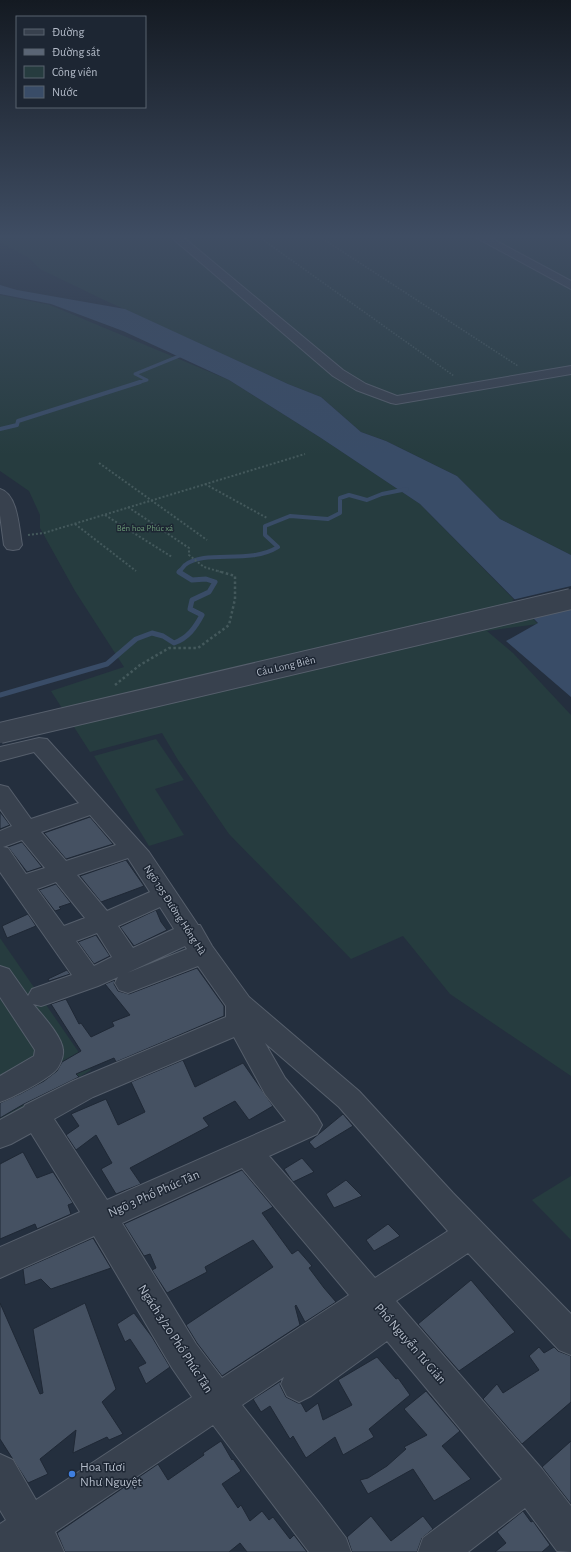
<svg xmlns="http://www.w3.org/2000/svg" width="571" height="1552" font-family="'Alegreya Sans',sans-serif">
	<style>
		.green { fill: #263c3f }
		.water { fill: #394c67 }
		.pier { fill: #242f3e }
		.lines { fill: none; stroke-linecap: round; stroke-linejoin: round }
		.stream-far2 { stroke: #394c67; stroke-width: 3 }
		.stream-far1 { stroke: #394c67; stroke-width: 4 }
		.stream { stroke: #394c67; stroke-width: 5 }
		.building { fill: #455162; stroke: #1f2835 }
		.minor-casing { stroke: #565f6c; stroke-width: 2 }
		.path-far2 { stroke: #44595c; stroke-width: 1.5; stroke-dasharray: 1.5 1.5; stroke-linecap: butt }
		.path-far1 { stroke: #44595c; stroke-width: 2; stroke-dasharray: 2 2; stroke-linecap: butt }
		.path { stroke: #44595c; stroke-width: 2.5; stroke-dasharray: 2.5 2.5; stroke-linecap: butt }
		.minor { fill: #38414e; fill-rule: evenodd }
		.rail { stroke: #5a6575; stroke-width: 2.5; stroke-dasharray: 3.5 3.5; stroke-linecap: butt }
		.minor-bridge-casing { stroke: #565f6c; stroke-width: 22; stroke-linecap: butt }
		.minor-bridge { stroke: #38414e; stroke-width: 20 }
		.shop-dot { fill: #3f7fe0; stroke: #1d2633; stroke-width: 1.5 }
		.labels { text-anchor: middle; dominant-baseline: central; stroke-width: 3; stroke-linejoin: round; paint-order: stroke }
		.far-park-label { font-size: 9px; fill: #6b9a76; stroke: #1d2633 }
		.street-label { font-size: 11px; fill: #b4bcc9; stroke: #1d2633 }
		.near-street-label { font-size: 13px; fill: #b4bcc9; stroke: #1d2633 }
		.near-poi-label { font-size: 13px; fill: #b4bcc9; stroke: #1d2633; text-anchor: start }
	</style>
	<rect width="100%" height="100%" fill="#242f3e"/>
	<g class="green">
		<polygon points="0,237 571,237 571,555 500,519 457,476 386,441 361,432 321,397 288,384 102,299 40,269 29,258 0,242"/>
		<polygon points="0,295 50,305 229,380 321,438 420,504 538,624 487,631 513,653 571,715 571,1076 450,994 403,936 351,959 229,834 178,760 162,733 90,752 51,691 124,667 75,591 40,528 40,515 29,491 0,471"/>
		<polygon points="156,739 184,780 155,789 184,835 149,846 94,756"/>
		<polygon points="0,938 91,1070 0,1125"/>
		<polygon points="571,1176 571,1240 532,1200"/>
	</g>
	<polygon class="water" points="0,285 17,290 125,309 288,384 321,397 361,432 386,441 457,476 500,519 571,555 571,697 506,641 538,623 420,504 321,438 229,380 123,331 51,304 0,294"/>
	<polygon class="pier" points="571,586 571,603 525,613 512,600"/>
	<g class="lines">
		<polyline class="stream-far2" points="137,383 147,380 135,374 184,354"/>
		<g class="stream-far1">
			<polyline points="0,429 17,425 18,421 140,382"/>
			<path d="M179,572C181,570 183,567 185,565C206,549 249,565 278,547L265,535V526L290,516L328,519L340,513V498L349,495L367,500L382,494L407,489"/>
		</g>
		<path class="stream" d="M0,695L107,664L136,639L152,633L163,636L174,643C188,638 195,628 202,615L190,609L192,600L209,592L215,582L206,579L192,580L179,572L180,571"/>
	</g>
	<g class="building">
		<polygon points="0,812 10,825 0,829"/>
		<polygon points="90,817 113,844 66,859 44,833"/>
		<polygon points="22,842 42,867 27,872 8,847"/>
		<polygon points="126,860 144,886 101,902 80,876"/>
		<polygon points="56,884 71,903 59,907 61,909 55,911 39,890"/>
		<polygon points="156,910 161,922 167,930 134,946 120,927"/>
		<polygon points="28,914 36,926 7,938 2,926"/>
		<polygon points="96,935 110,956 94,964 78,942"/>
		<polygon points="197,968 224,1006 224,1016 116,1062 114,1058 76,1074 79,1077 24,1104 0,1118 0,1103 20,1094 44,1081 57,1071 62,1062 81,1051 51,1004 66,999 79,1024 81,1023 91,1037 114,1026 112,1022 130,1015 105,984 115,980 114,984 118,991 129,994"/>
		<polygon points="67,970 70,974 49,981 48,979"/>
		<polygon points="183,1060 195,1087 243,1063 273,1106 249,1120 235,1101 203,1118 209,1126 130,1168 141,1184 116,1194 101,1169 112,1163 96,1135 76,1150 66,1135 79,1126 71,1114 106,1099 118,1125 145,1112 131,1082"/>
		<polygon points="343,1114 353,1126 315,1149 309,1142"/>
		<polygon points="23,1152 37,1178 53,1172 73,1203 68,1205 71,1214 37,1229 35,1224 0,1239 0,1164"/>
		<polygon points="302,1158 314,1172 293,1182 284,1169"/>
		<polygon points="242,1170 273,1207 262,1213 292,1254 298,1250 312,1266 309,1268 324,1288 336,1302 305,1322 296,1305 295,1306 300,1325 222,1376 197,1343 186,1325 273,1267 253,1240 205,1267 207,1272 167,1293 152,1270 156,1268 150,1254 144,1256 124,1224"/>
		<polygon points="346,1180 362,1196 334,1208 326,1194"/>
		<polygon points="388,1224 400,1236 374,1251 366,1240"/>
		<polygon points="93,1238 111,1268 51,1289 41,1279 25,1285 23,1269"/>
		<polygon points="471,1280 515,1332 459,1371 418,1324"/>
		<polygon points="0,1303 40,1394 43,1393 33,1329 85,1303 116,1389 102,1402 123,1434 109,1440 107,1437 73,1453 76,1430 40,1459 48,1474 28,1483 0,1439"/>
		<polygon points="134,1313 152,1337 170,1367 146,1384 138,1367 146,1363 130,1339 125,1342 117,1324"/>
		<polygon points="539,1347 544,1353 554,1347 558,1351 571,1356 571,1402 522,1444 483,1399 497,1384 503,1393 539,1370 529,1356"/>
		<polygon points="377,1357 396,1379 398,1378 410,1395 369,1429 374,1437 343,1455 335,1437 306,1458 293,1436 290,1439 270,1406 261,1412 253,1399 281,1381 280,1385 286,1397 298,1403 301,1403 306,1412 318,1403 323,1420 352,1405 338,1380"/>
		<polygon points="426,1391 460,1431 442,1446 471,1479 434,1501 413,1469 368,1494 360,1480 368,1478 387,1466 406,1449 404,1447 427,1435 404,1409"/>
		<polygon points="221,1441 232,1460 233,1459 241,1471 222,1484 238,1508 241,1505 250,1521 262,1511 269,1520 273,1517 290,1539 294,1535 307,1552 247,1552 240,1543 229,1552 65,1552 57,1533 158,1464 168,1480 204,1455 203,1453"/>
		<polygon points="571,1441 571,1504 542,1467"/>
		<polygon points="523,1511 531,1522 533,1521 550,1545 542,1552 495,1552 506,1543 497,1532"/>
		<polygon points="371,1516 391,1541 423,1516 433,1529 422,1538 417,1552 352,1552 347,1537"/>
	</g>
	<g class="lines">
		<defs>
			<g id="minor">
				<polygon points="171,237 183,237 343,370 366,384 397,396 571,366 571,374 396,404 391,403 356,390 333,376"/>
				<polygon points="475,237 489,237 571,281 571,289"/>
				<path d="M0,489C18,494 19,529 22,545L19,549L13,550L7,549L4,545L0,515Z"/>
				<path d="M39,738L47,739L149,852L198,925H200L212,946L249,997L359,1091L453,1193L571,1314V1355L559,1350L468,1253L396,1301L542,1469L571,1506V1552L557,1551L525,1508L468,1552H418L423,1538L502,1479L387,1341L311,1396L299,1402L287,1396L281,1384L284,1377L242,1405L321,1505L346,1538L351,1552H309L213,1425L55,1532L64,1552H0V1524L6,1520L0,1510V1454L13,1460L36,1500L192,1397L172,1368L94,1236L0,1278V1247L80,1212L31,1133L11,1144L0,1148V1120L24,1107L25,1105L73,1081L226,1017V1006L198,966L128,993L119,990L115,983L118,977L98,986L50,1003L41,1006L33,1004C42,1015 62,1036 63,1050C64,1057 59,1068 54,1072C44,1081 12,1098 0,1102V1076L34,1056L35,1050L0,997V966L9,969L28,996L32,989L72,975L0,872V831L12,826L0,809V785L8,787L31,819L79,803L34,752L0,761V747ZM90,815L116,845L66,861L41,832ZM22,840L45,868L26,874L8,848L3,847ZM128,858L150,892L107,911L77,875ZM56,882L85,918L64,926L37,889ZM160,907L174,929L133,948L118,926ZM97,933L112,957L94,966L76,941ZM185,946L187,949L127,973ZM234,1037L265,1094L286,1121L107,1200L54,1119L93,1097ZM265,1043L339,1107L448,1231L375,1278L269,1156L317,1134L322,1125L317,1116L285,1078ZM242,1168L349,1295L222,1378L196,1344L122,1223Z"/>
			</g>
		</defs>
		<use href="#minor" class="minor-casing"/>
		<g class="path-far2">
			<polyline points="259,237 454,376"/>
			<polyline points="320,237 518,366"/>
		</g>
		<g class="path-far1">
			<polyline points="99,463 207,540"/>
			<polyline points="205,484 267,518"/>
			<polyline points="128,507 189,548 189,555 204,567 221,572"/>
			<polyline points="105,515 172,557"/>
			<polyline points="75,524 136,571"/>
			<polyline points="28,535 44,533 305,454"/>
		</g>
		<polyline class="path" points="115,685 140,665 169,648 198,648 229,625 235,599 235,576 218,571"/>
		<use href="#minor" class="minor"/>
		<polyline class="rail" points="0,727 571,594"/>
		<defs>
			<polyline id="minor-bridge" points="0,733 571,599"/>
		</defs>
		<use href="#minor-bridge" class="minor-bridge-casing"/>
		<use href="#minor-bridge" class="minor-bridge"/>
	</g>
	<linearGradient id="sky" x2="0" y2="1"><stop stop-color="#141a22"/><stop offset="0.52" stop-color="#3f4d63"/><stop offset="1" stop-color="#3f4d63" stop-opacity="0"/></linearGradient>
	<rect width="571" height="455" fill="url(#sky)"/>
	<circle class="shop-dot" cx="72" cy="1474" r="4"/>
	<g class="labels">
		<g class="far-park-label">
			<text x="145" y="528">Bến hoa Phúc xá</text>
		</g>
		<g class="street-label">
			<text transform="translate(286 666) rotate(-13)">Cầu Long Biên</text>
			<text transform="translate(175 910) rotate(57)">Ngõ 195 Đường Hồng Hà</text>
		</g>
		<g class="near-street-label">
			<text transform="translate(154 1194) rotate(-24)">Ngõ 3 Phố Phúc Tân</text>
			<text transform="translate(175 1339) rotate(57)">Ngách 3/20 Phố Phúc Tân</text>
			<text transform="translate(410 1344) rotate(49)">Phố Nguyễn Tư Giản</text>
		</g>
		<g class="near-poi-label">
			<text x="80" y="1467">Hoa Tươi<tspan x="80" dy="15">Như Nguyệt</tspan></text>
		</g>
	</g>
	<rect x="16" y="16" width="130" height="92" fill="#1d2633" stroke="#59626f"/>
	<rect x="24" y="29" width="20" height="6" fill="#38414e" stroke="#59626f"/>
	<text x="52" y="36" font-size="12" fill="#b4bcc9">Đường</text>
	<rect x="24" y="49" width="20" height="6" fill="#5a6575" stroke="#59626f"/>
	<text x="52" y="56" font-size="12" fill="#b4bcc9">Đường sắt</text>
	<rect x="24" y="66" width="20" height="12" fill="#263c3f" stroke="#59626f"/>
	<text x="52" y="76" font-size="12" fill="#b4bcc9">Công viên</text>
	<rect x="24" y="86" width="20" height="12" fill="#394c67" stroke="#59626f"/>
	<text x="52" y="96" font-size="12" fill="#b4bcc9">Nước</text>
</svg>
